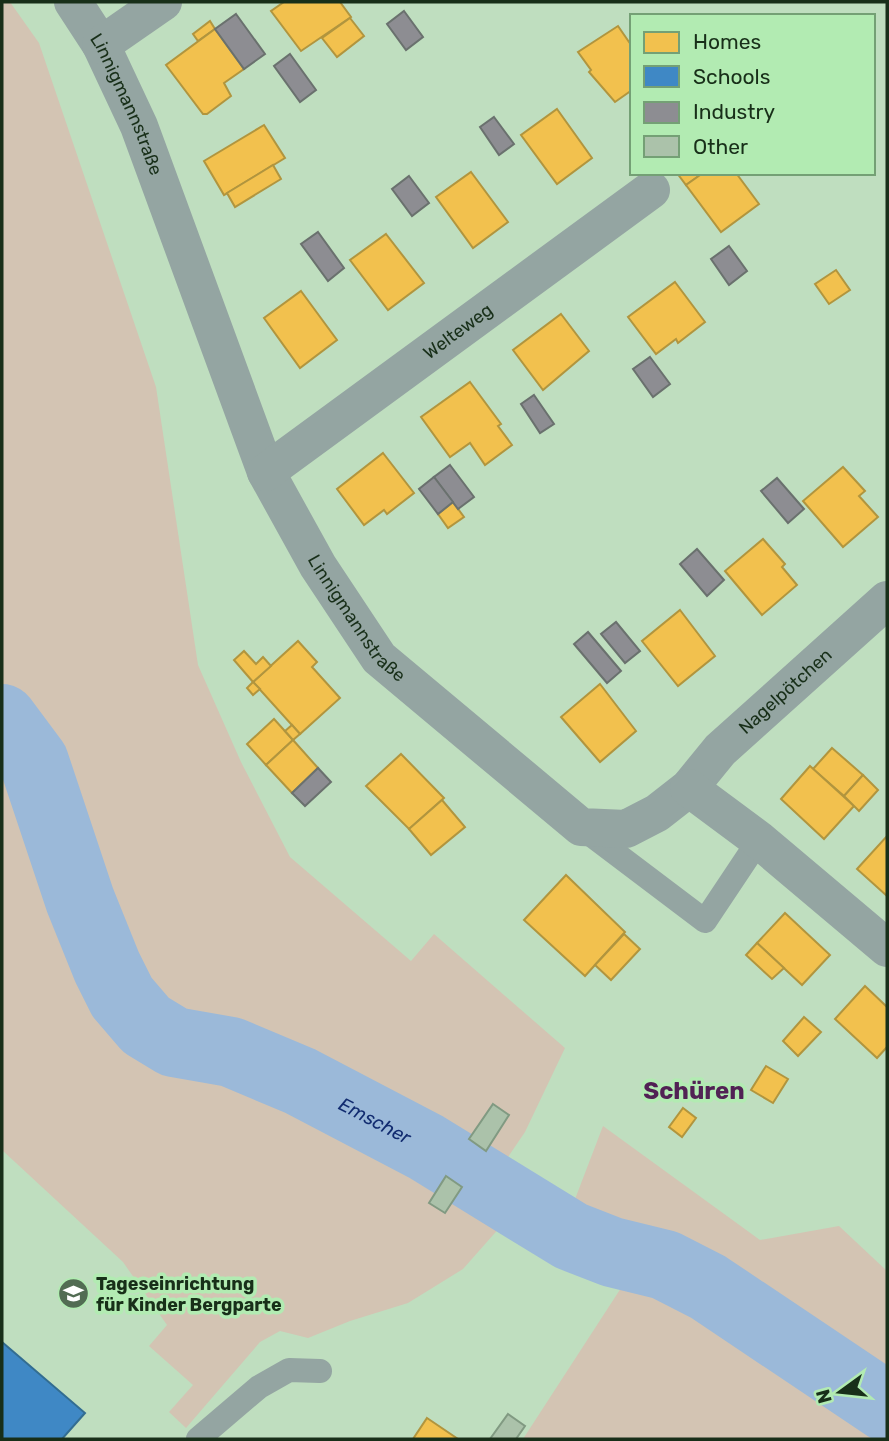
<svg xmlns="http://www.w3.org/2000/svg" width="889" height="1441" font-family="Rubik,sans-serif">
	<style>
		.green { fill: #d3c4b3 }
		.homes { fill: #f2c14e; stroke: #b1953e; stroke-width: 2 }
		.schools { fill: #3f88c5; stroke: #336d91; stroke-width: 2 }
		.industry { fill: #8d8d92; stroke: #6a716e; stroke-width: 2 }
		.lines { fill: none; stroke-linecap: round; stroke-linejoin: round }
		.river { stroke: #9bb9d9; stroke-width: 70 }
		.building { fill: #abc2aa; stroke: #819a82; stroke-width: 2 }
		.service { stroke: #94a5a2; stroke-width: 24 }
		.minor { stroke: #94a5a2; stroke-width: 38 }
		.labels { text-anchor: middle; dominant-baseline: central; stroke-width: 7; stroke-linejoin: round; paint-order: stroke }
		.street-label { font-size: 18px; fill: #182f19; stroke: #b2ebb2 }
		.poi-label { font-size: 18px; font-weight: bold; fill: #182f19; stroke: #b2ebb2; text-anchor: start }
		.water-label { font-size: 19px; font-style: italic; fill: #122c70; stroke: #b2ebb2 }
		.district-label { font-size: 24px; font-weight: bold; fill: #512254; stroke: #b2ebb2 }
	</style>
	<rect width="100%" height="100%" fill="#bfdebf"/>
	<g class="green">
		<polygon points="2,2 10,2 39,43 156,387 198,665 241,762 290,857 411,961 434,934 565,1048 525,1132 481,1197 509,1217 463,1269 408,1303 350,1321 308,1338 280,1331 260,1342 186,1428 169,1412 193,1385 149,1346 167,1325 123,1262 2,1150"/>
		<polygon points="603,1126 760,1240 839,1226 887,1271 887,1439 523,1439 634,1268 559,1241"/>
	</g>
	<g class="homes">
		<polygon points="284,2 340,2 351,17 301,51 271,11"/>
		<polygon points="350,18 364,36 337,57 322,38"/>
		<polygon points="210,21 215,29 198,41 193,34"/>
		<polygon points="618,26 629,42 632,39 632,90 615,102 589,72 591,70 578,52"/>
		<polygon points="215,29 244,69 224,83 231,96 207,114 203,114 166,65"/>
		<polygon points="557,109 592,158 557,184 521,135"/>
		<polygon points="264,125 285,158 224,195 204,161"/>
		<polygon points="273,165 281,179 235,207 227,193"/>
		<polygon points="471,172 508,222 473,248 436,197"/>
		<polygon points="677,173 703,173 686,185"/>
		<polygon points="703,173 736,173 759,204 721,232 686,185"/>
		<polygon points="386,234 424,283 388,310 350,260"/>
		<polygon points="836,270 850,290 829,304 815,284"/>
		<polygon points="675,282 705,322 678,343 676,339 656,354 628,317"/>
		<polygon points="301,291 337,340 300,368 264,318"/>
		<polygon points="561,314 589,351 543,390 513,350"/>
		<polygon points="470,382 501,424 498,426 512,445 485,465 470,443 450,457 421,417"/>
		<polygon points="383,453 414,493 387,514 384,510 364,525 337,489"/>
		<polygon points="843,467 865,491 859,496 878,517 843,547 803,501"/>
		<polygon points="453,502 464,517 448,528 438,514"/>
		<polygon points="763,539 785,564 782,567 797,585 762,615 725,571"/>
		<polygon points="680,610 715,656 678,686 642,641"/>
		<polygon points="298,641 317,662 312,667 340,698 300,734 253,682"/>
		<polygon points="244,651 256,664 263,657 271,666 253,682 234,660"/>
		<polygon points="253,682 260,689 253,695 247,688"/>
		<polygon points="600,684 636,731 600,762 561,717"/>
		<polygon points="274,719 293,740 266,765 247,744"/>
		<polygon points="292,725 300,734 293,740 285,731"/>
		<polygon points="293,740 318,768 292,793 266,765"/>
		<polygon points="832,748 863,775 844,796 813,769"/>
		<polygon points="401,754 444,798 409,829 366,786"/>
		<polygon points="810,766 854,806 824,839 781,799"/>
		<polygon points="863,775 878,790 859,811 844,796"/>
		<polygon points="442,800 465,827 431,855 409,829"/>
		<polygon points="887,836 887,896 857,869"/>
		<polygon points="566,875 625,932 585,976 524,920"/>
		<polygon points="785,913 830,955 802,985 757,943"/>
		<polygon points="624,934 640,949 611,980 595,965"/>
		<polygon points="757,943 784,968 772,979 746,955"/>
		<polygon points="865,986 887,1007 887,1047 877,1058 835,1019"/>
		<polygon points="804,1017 821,1032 798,1056 783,1041"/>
		<polygon points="766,1066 788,1079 773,1103 751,1090"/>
		<polygon points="683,1108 696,1118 682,1137 669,1127"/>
		<polygon points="427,1418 458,1439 413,1439"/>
	</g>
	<polygon class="schools" points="2,1342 85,1413 62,1439 2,1439"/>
	<g class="industry">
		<polygon points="404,11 423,37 406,50 387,24"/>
		<polygon points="236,14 265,54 244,69 215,29"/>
		<polygon points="290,54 316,90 300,102 274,66"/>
		<polygon points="494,117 514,144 499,155 480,127"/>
		<polygon points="409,176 429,203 412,216 392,189"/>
		<polygon points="318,232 344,268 328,281 301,244"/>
		<polygon points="729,246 747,271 729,285 711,259"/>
		<polygon points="650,357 670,384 653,397 633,369"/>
		<polygon points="534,395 554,424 540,433 521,404"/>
		<polygon points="450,465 474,497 458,509 434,477"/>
		<polygon points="434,477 453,502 438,514 419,489"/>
		<polygon points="777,478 804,509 788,523 761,491"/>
		<polygon points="697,549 724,580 707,596 680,564"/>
		<polygon points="616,622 640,651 625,663 601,634"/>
		<polygon points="588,632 621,671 607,683 574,644"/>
		<polygon points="318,768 331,782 305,806 292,793"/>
	</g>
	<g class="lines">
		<path class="river" id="s1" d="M2,719L34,762L80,900L107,967L122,997L146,1025L174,1042L231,1052L300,1081L426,1147L571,1236L612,1252L665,1265L708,1287L887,1407"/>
	</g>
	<g class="building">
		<polygon points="493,1104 509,1115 486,1151 469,1139"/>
		<polygon points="446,1176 462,1187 445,1213 429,1203"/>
		<polygon points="508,1414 525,1426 516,1439 490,1439"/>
	</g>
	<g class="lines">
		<g class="service">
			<polyline points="582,828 705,921 759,840"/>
			<polyline points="198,1439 259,1387 289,1370 320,1371"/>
		</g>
		<g class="minor">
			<path id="s2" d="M73,2L101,45L139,126L266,472L318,566L379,658L581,827L626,829L657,813L689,788L720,750L887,600"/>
			<polyline points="101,45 163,2"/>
			<path id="s3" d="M266,472L651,190"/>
			<polyline points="689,788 759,840 887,948"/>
		</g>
	</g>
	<defs>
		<symbol id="school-disc" viewBox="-11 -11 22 22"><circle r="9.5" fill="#526c53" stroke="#b2ebb2"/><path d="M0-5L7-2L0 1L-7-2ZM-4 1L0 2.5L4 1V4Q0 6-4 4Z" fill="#fff"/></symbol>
	</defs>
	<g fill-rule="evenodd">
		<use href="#school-disc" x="56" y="1276" width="35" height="35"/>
	</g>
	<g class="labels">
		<g class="street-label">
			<text stroke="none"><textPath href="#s2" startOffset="116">Linnigmannstraße</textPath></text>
			<text stroke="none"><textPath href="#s3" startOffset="238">Welteweg</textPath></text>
			<text stroke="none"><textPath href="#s2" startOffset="682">Linnigmannstraße</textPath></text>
			<text stroke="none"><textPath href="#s2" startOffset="1248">Nagelpötchen</textPath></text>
		</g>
		<g class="poi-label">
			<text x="96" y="1284">Tageseinrichtung<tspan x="96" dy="21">für Kinder Bergparte</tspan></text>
		</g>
		<g class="water-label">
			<text stroke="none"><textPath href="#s1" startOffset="592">Emscher</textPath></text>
		</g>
		<g class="district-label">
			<text x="694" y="1091">Schüren</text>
		</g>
	</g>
	<rect width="889" height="1441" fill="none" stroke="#182f19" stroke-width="7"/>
	<rect x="630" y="14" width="245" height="161" fill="#b2ebb2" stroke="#74a075" stroke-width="2"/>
	<rect x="644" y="32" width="35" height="21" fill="#f2c14e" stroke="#74a075" stroke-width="2"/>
	<text x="693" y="49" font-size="21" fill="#182f19">Homes</text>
	<rect x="644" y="66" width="35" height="21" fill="#3f88c5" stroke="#74a075" stroke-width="2"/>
	<text x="693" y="84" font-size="21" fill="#182f19">Schools</text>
	<rect x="644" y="102" width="35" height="21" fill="#8d8d92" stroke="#74a075" stroke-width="2"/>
	<text x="693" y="119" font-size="21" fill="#182f19">Industry</text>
	<rect x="644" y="136" width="35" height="21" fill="#abc2aa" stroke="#74a075" stroke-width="2"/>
	<text x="693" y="154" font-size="21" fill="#182f19">Other</text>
	<g transform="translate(840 1392) rotate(255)" stroke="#b2ebb2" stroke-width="5" paint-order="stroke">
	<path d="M0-5L12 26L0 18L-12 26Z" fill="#182f19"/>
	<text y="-10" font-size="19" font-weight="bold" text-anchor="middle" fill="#182f19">N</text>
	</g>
</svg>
